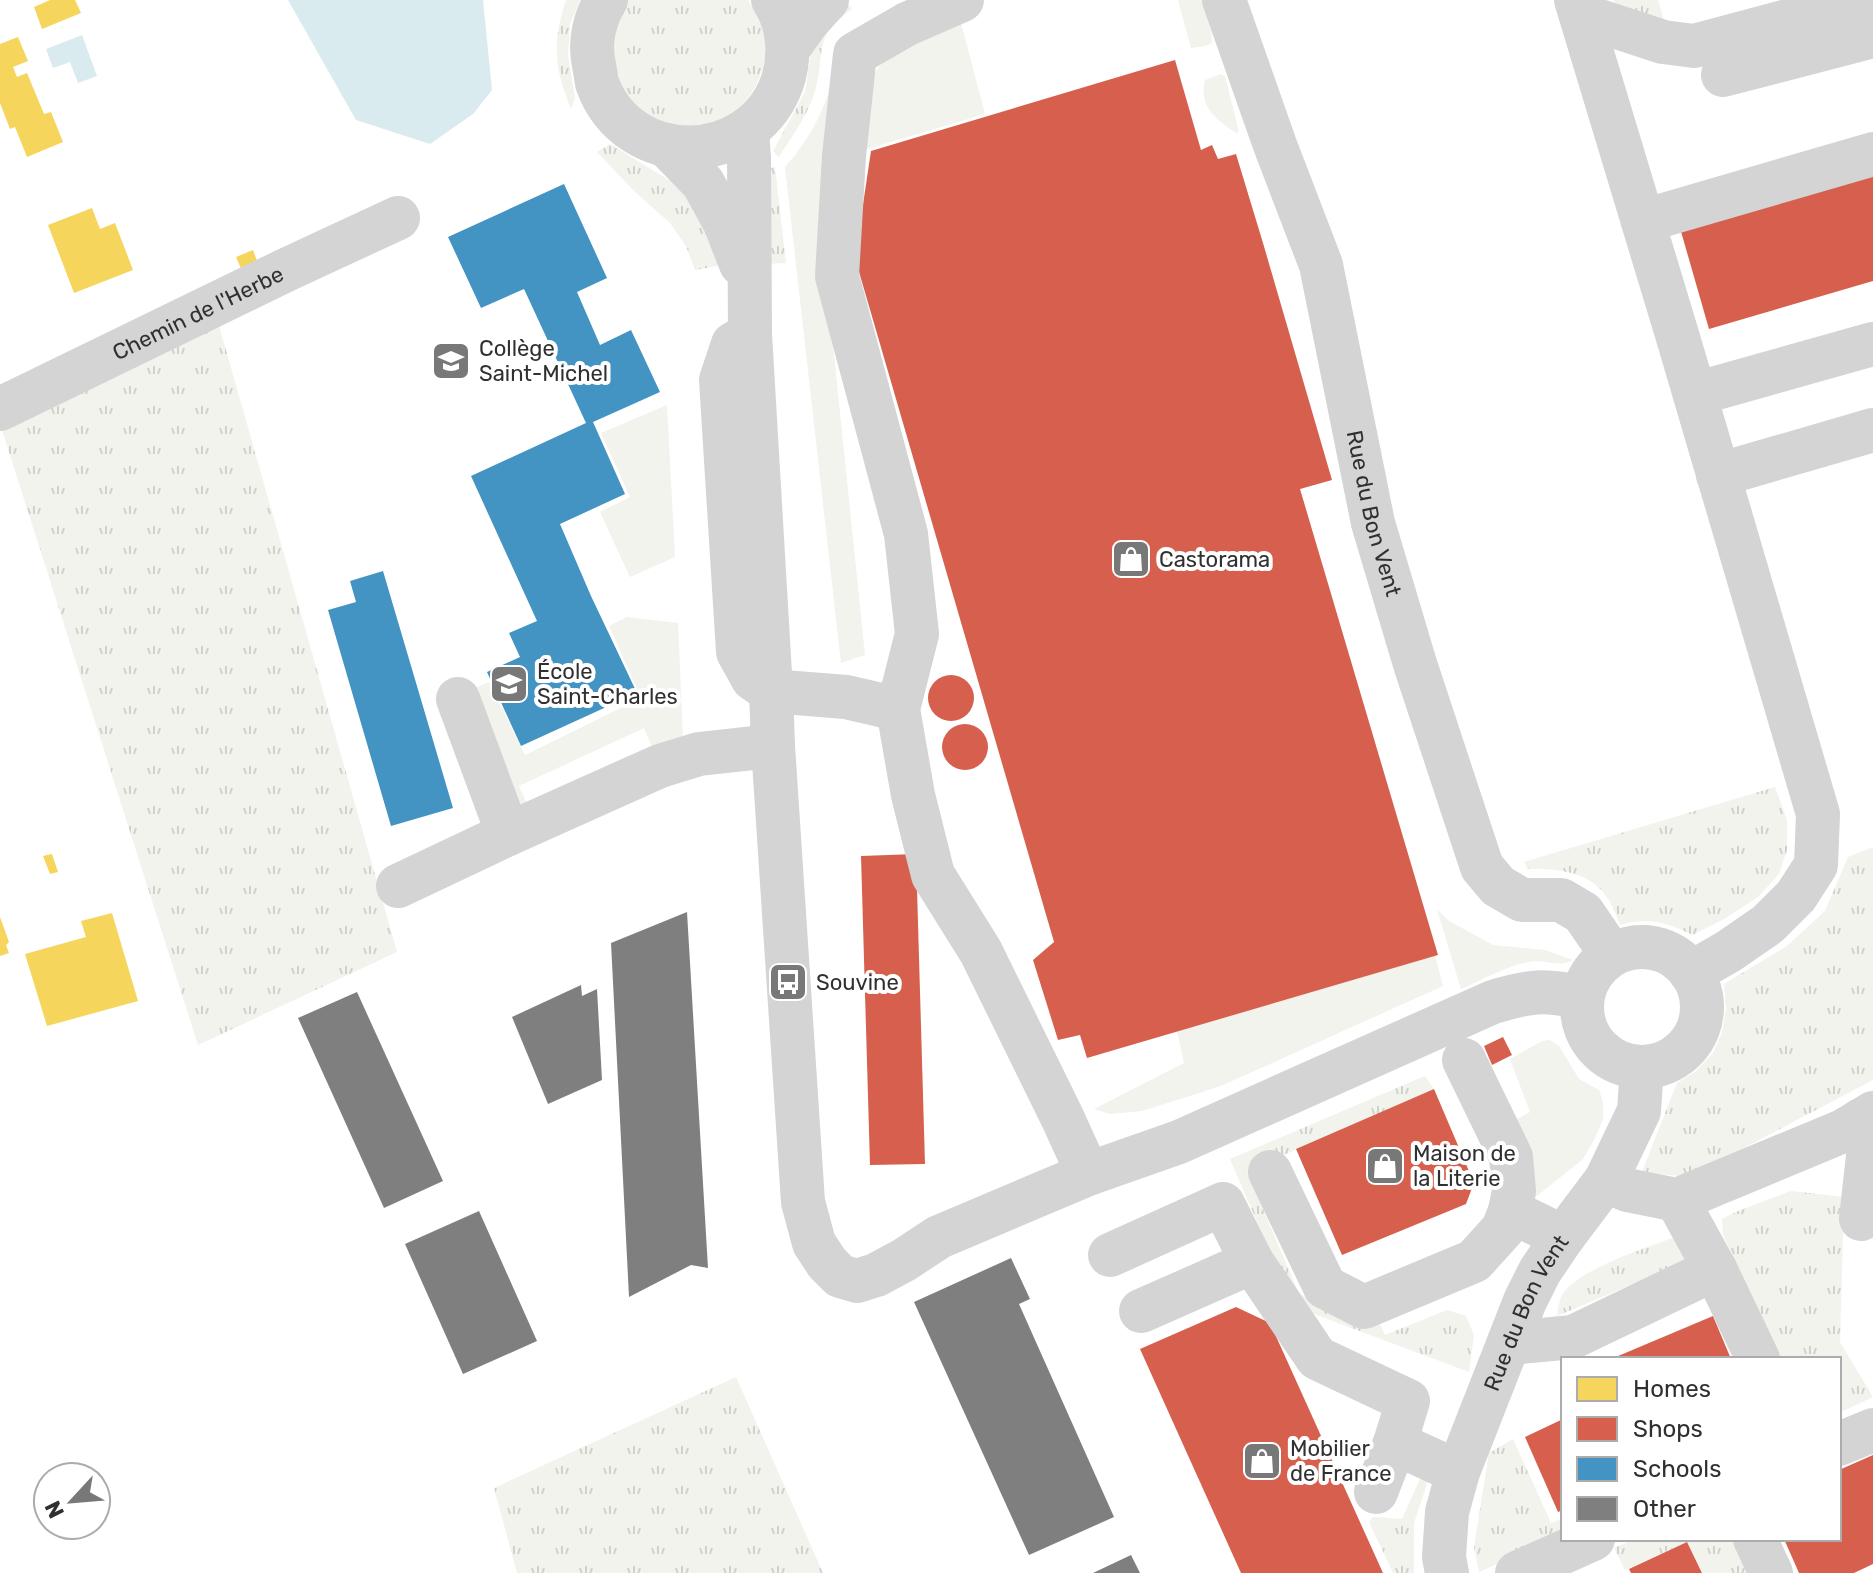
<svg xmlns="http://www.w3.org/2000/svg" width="1873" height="1573" font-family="Rubik,sans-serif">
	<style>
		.grass { fill: url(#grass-tufts) }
		.garden { fill: #f1f3ec }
		.water { fill: #daebef }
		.homes { fill: #f6d55c }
		.shops { fill: #d6604d }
		.schools { fill: #4393c3 }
		.building { fill: #7f7f7f }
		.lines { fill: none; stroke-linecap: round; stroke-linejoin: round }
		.minor { stroke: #d4d4d4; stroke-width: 44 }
		.labels { text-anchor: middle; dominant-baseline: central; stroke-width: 8; stroke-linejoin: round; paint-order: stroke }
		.street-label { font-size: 22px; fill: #303030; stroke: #fff }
		.poi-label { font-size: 22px; fill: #303030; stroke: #fff; text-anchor: start }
	</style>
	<defs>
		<pattern id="grass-tufts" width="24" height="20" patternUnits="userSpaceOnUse" patternTransform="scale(2)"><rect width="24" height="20" fill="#f1f3ec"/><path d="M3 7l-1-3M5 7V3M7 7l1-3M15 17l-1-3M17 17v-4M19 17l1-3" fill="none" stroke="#cfd1cb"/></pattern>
	</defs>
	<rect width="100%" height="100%" fill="#fff"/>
	<g class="grass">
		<path d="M566,0H580L570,24L568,55L575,98L571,109C554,66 552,44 566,0Z"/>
		<path d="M628,0H748C756,14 765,28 766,45C766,57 763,70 758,81C735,133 670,141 631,101C618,88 611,70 610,51C610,37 620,19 624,4Z"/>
		<polygon points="1613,0 1658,0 1666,28 1615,3"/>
		<path d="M847,2L852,9C811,39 827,49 815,91C808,115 792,136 779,157L773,151L805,92L812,46Z"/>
		<polygon points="610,144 672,182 690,200 723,265 695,270 686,246 670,223 634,191 597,152"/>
		<polygon points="775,167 786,263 764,264 768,168"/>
		<polygon points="218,322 397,952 198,1045 2,430"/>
		<path d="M1775,787L1787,820V850L1779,874L1758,897L1724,919L1693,935C1668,923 1647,916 1620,925C1604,875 1575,869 1528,869L1524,862Z"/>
		<polygon points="1873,847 1873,1080 1689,1177 1642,1172 1677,1083 1695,1072 1713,1053 1722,1033 1726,1009 1724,984 1787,946 1825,911 1848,857"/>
		<polygon points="1425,1076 1434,1089 1247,1171 1299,1294 1359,1321 1376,1316 1385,1335 1447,1310 1466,1316 1474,1335 1469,1372 1290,1305 1283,1282 1230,1159"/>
		<polygon points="1791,1191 1844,1197 1840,1342 1873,1397 1839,1413 1839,1359 1780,1359 1723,1235 1722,1219 1738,1211"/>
		<path d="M1675,1237L1692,1259L1557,1316C1558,1310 1559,1302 1561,1297C1574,1270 1647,1248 1675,1237Z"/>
		<polygon points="736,1377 823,1573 517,1573 494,1488"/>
		<polygon points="1513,1439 1551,1523 1563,1518 1563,1535 1479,1572 1474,1547 1489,1453"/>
		<polygon points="1427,1463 1433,1466 1414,1523 1414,1573 1393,1573 1369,1522 1373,1517 1402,1519"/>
		<polygon points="1635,1539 1744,1539 1757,1573 1703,1573 1687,1542 1625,1570 1614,1548"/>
	</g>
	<g class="garden">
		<polygon points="1178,0 1202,0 1211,30 1212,43 1205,46 1191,48"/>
		<polygon points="959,15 985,114 861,151 875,73 891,50"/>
		<path d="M1221,74L1225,76L1239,132L1236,133C1215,118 1199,108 1205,80Z"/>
		<path d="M833,81V345L865,655L841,663L785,167C810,139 821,116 833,81Z"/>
		<polygon points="667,405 675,557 630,577 600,512 630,497 601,433"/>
		<polygon points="627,617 678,623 683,739 655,754 644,728 519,786 530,811 520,807 469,691 489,682 525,755 641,698 609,626"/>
		<path d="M1437,909L1449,921L1493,945L1545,950L1573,960C1559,968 1544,959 1528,962C1507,966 1481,980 1461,989Z"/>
		<polygon points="1435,955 1443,986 1221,1086 1142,1111 1110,1114 1094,1109 1184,1063 1177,1031"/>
		<polygon points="1550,1040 1559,1046 1579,1079 1599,1090 1603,1102 1603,1119 1594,1140 1583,1159 1532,1200 1510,1123 1530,1112 1510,1059 1542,1041"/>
	</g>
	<g class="water">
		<polygon points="288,0 483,0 492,90 473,114 430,144 356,120"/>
		<polygon points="82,35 97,76 78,83 70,62 53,68 46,49"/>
	</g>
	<g class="homes">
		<polygon points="50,0 75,0 81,13 42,29 34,7"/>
		<polygon points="18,37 28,61 13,67 17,77 27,73 44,114 51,112 63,142 27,157 15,127 10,129 0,103 0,44"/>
		<polygon points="92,208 100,229 115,223 133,270 74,293 48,225"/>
		<polygon points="253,250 260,269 246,280 236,257"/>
		<polygon points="52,854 58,872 50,874 43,856"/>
		<polygon points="112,913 138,1001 47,1026 25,954 86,937 81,921"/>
		<polygon points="0,917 9,942 6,945 9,953 0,956"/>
	</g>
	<g class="shops">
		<polygon points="1175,60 1201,150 1212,145 1218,159 1236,154 1263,243 1332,480 1300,489 1438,955 1087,1058 1080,1035 1058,1040 1033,960 1054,942 855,258 871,151"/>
		<polygon points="1873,172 1873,281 1709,329 1680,228"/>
		<circle cx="951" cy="698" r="23"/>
		<circle cx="965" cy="747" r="23"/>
		<polygon points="916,854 925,1164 870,1165 861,856"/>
		<polygon points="1503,1037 1512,1055 1492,1065 1484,1046"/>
		<polygon points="1434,1089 1474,1183 1466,1204 1342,1255 1296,1149"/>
		<polygon points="1236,1307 1270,1323 1383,1573 1241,1573 1140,1349"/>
		<polygon points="1713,1316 1731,1359 1611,1359"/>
		<polygon points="1563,1419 1563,1510 1558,1512 1525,1437"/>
		<polygon points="1873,1455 1873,1564 1854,1573 1799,1573 1784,1539 1839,1539 1839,1470"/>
		<polygon points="1687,1542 1702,1573 1631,1573 1629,1569"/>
	</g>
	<g class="schools">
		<polygon points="564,184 607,278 577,292 600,345 631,330 660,392 593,422 625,494 560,524 591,596 637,693 521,746 487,672 520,657 509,633 537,621 471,476 586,423 524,289 481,308 448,237"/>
		<polygon points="383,571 453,808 391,826 328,610 356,602 350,581"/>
	</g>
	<g class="building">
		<polygon points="687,912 708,1268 691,1265 629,1297 611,943"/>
		<polygon points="581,985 582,996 597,989 602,1080 548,1104 512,1017"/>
		<polygon points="357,992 443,1181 384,1208 298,1018"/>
		<polygon points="479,1211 537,1341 463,1374 405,1244"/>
		<polygon points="1011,1258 1030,1299 1019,1304 1114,1517 1029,1555 914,1302"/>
		<polygon points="1131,1555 1140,1573 1093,1573"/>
	</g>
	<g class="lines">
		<g class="minor">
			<path d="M606,0C594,19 589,43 594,65C595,71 596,77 597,83C628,170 751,168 782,83C791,56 789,24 773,0"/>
			<polyline points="962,0 907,24 855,54 844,156 837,276 906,534 917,634 898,709 913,795 933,875 981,952 1063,1119 1088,1174"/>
			<path id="s1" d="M1224,0L1275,145L1321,265L1373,523L1415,664L1482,867L1498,886L1522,900H1561L1583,913L1611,954"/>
			<polyline points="1576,0 1679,341 1818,814 1816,865 1796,896 1768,924 1729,951 1691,973"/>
			<polyline points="1581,15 1663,42 1694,46 1866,0"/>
			<polyline points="788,49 807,22 827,0"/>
			<polyline points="1723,75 1873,36"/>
			<path d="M747,130L749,158L750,334L771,691L773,746L803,1202L814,1243L827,1263L840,1276L857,1281L876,1275L904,1260L939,1237L1088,1174L1179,1142L1493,1002C1529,991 1545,989 1582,998"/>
			<polyline points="667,146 703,183 725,223 741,264"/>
			<polyline points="1643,221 1873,154"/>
			<polyline points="750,334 733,344 721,380 738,652 753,679 771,691 846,697 898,709"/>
			<polyline points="1695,394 1873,344"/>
			<path id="s2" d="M0,409L288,269L398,218"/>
			<polyline points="1718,475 1873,430"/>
			<polyline points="458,699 508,834"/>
			<polyline points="398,886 508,834 660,766 699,754 773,746"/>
			<circle cx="1642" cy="1007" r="60"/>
			<polyline points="1464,1060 1511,1157 1514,1191 1510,1211"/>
			<polyline points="1270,1172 1325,1287 1364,1307 1474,1261 1503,1229 1510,1211 1563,1237"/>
			<polyline points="1677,1200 1843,1131 1873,1113"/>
			<polyline points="1861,1219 1869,1147 1861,1120"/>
			<polyline points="1110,1255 1223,1204 1252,1262"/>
			<polyline points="1715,1269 1758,1359"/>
			<polyline points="1141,1311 1252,1262 1317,1358 1408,1401 1395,1443"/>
			<polyline points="1509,1343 1573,1337 1715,1269 1677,1200 1627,1190 1606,1180"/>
			<polyline points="1839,1444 1873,1430"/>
			<polyline points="1376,1492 1395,1443 1458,1472"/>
			<polyline points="1755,1539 1771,1573"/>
			<path id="s3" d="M1447,1573L1444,1557L1447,1512L1458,1472L1525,1301L1540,1271L1563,1237L1606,1180L1639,1111L1642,1067"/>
			<polyline points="1517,1573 1593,1539"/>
		</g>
	</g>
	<defs>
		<symbol id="school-square" viewBox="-11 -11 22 22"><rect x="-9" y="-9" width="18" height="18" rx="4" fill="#787878" stroke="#fff"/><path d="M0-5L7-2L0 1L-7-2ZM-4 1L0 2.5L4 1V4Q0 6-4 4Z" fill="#fff"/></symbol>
		<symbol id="shop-square" viewBox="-11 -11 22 22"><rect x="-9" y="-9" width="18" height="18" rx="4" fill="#787878" stroke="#fff"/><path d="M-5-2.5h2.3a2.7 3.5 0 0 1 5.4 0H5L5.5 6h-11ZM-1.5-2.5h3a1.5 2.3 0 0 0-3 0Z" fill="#fff"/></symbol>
		<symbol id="bus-square" viewBox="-11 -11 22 22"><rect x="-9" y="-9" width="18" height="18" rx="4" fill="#787878" stroke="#fff"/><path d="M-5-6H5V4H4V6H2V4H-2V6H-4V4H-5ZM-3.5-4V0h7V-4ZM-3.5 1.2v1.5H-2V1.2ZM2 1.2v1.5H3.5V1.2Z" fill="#fff"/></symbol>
	</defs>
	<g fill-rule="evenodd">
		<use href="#school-square" x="429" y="339" width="44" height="44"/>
		<use href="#shop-square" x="1109" y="537" width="44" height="44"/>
		<use href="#school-square" x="487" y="662" width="44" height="44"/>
		<use href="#bus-square" x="766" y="960" width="44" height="44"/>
		<use href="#shop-square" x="1363" y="1144" width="44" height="44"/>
		<use href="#shop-square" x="1240" y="1439" width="44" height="44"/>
	</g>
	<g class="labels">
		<g class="street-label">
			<text stroke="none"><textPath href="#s2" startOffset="220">Chemin de l'Herbe</textPath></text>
			<text stroke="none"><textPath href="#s1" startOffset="536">Rue du Bon Vent</textPath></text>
			<text stroke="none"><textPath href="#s3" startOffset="276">Rue du Bon Vent</textPath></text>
		</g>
		<g class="poi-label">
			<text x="479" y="348">Collège<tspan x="479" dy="25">Saint-Michel</tspan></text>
			<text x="1159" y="559">Castorama</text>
			<text x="537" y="671">École<tspan x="537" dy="25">Saint-Charles</tspan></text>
			<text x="816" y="982">Souvine</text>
			<text x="1413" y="1153">Maison de<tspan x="1413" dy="25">la Literie</tspan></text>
			<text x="1290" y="1448">Mobilier<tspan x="1290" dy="25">de France</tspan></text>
		</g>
	</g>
	<rect x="1561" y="1357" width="280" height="184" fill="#ffffff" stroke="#acacac" stroke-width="2"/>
	<rect x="1577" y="1377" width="40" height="24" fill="#f6d55c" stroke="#acacac" stroke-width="2"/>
	<text x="1633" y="1397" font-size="24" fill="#303030">Homes</text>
	<rect x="1577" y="1417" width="40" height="24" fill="#d6604d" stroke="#acacac" stroke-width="2"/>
	<text x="1633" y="1437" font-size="24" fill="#303030">Shops</text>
	<rect x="1577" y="1457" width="40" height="24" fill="#4393c3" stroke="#acacac" stroke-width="2"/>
	<text x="1633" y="1477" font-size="24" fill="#303030">Schools</text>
	<rect x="1577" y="1497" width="40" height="24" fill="#7f7f7f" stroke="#acacac" stroke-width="2"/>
	<text x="1633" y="1517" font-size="24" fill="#303030">Other</text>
	<g transform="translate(72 1501) rotate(244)"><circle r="38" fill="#ffffff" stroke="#acacac" stroke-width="2"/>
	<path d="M0-6L14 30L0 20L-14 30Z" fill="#787878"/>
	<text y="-12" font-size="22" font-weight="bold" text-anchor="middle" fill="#303030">N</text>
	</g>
</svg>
